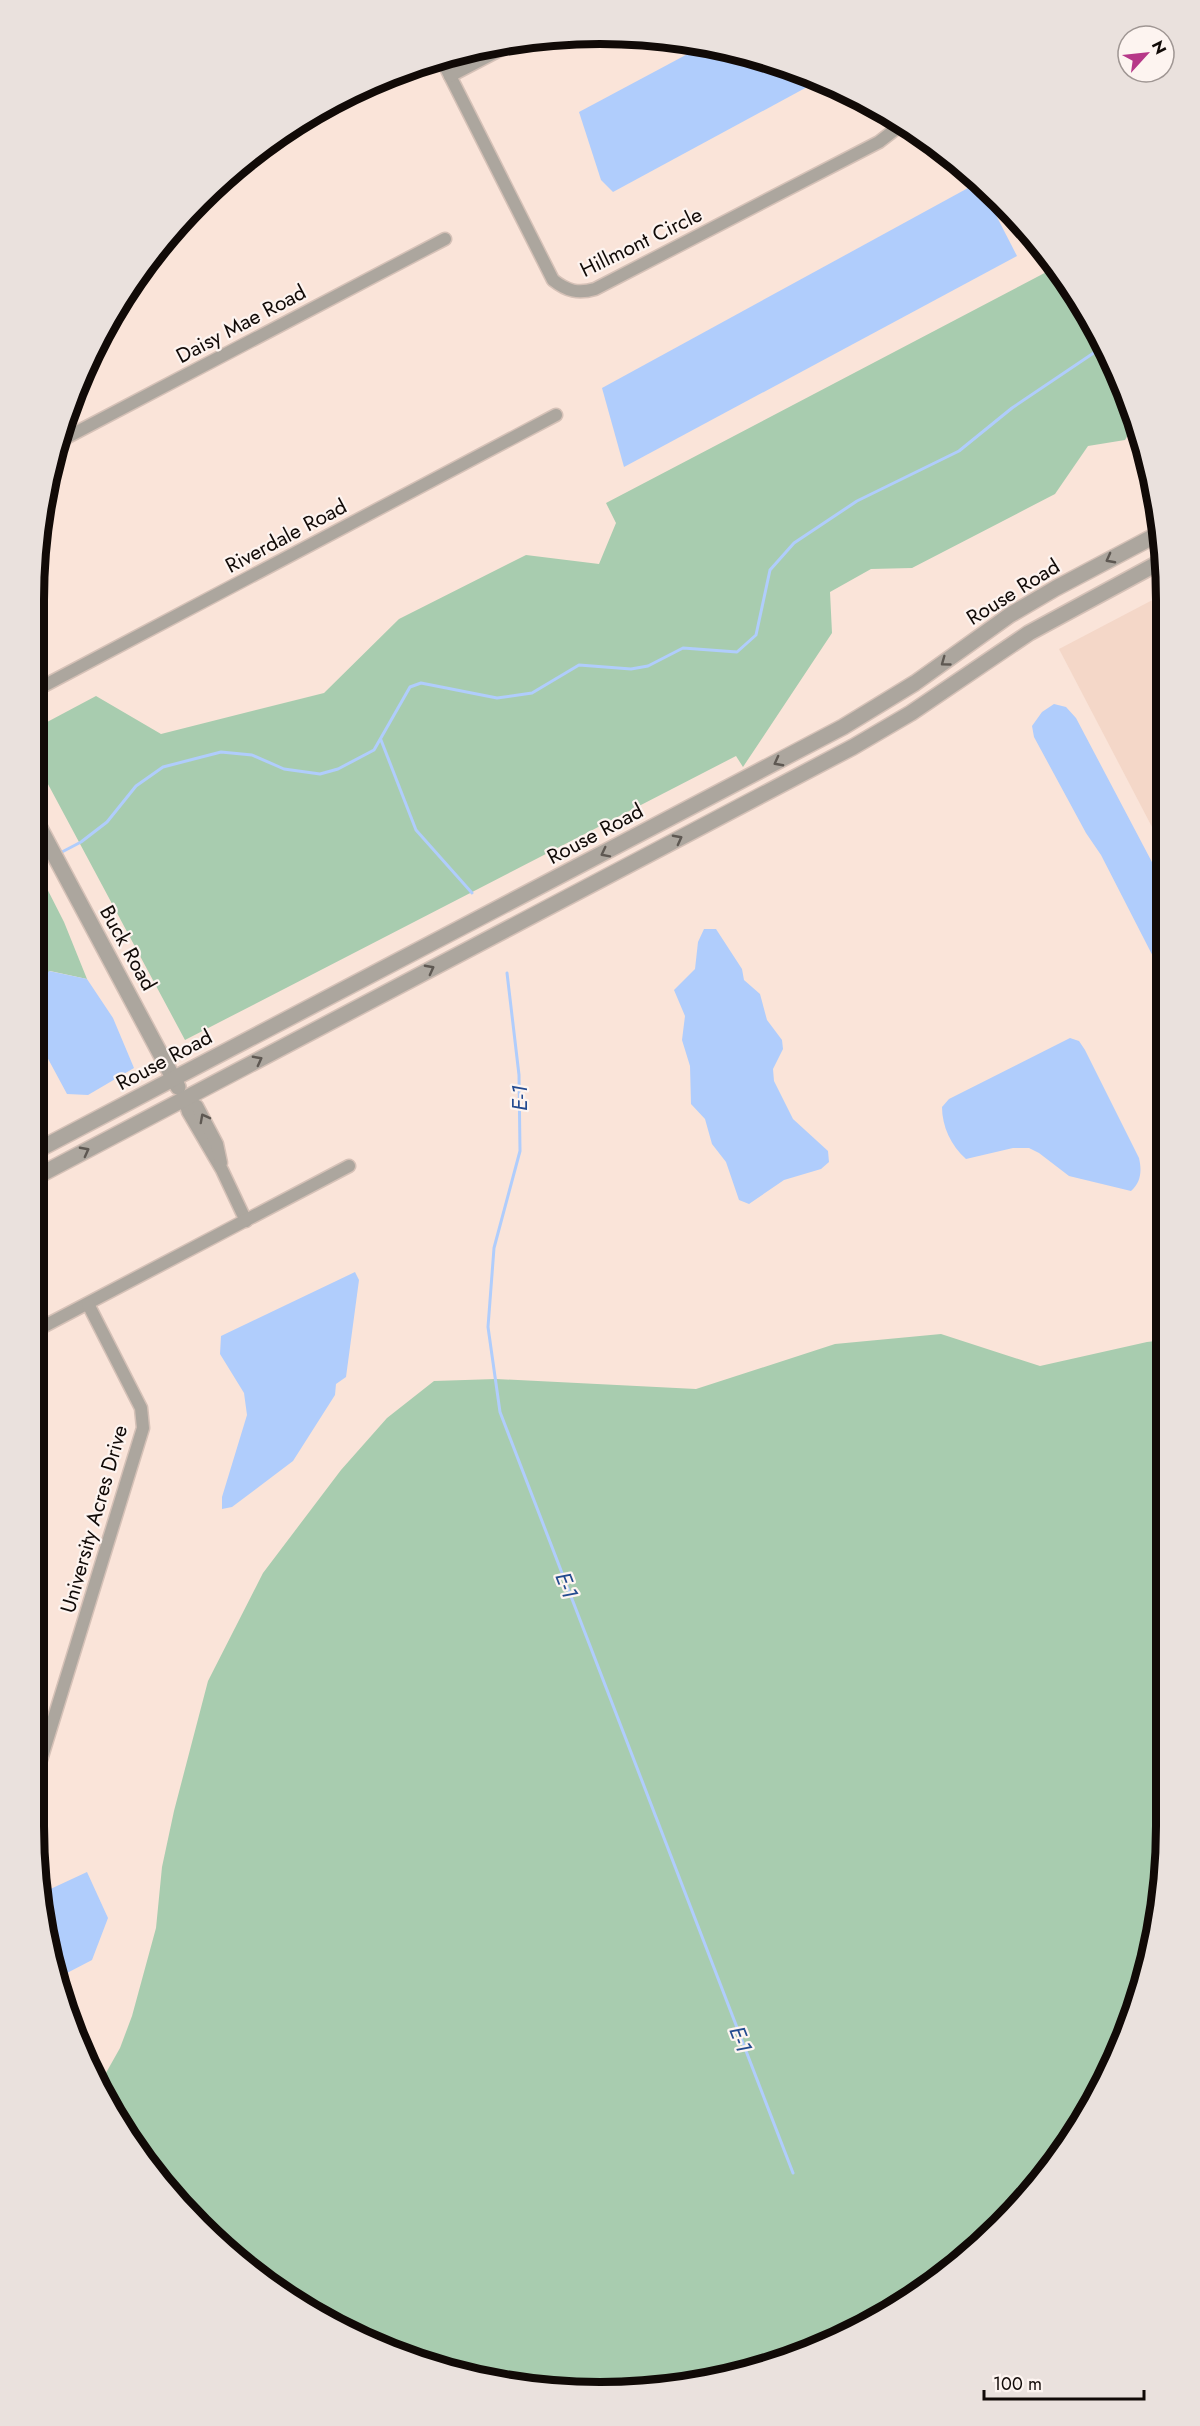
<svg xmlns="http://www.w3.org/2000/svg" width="1200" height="2426" font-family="Jost,sans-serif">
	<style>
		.built { fill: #f4d7c8 }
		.green { fill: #a8ccaf }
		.water { fill: #b0cdfc }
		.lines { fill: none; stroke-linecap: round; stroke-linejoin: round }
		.stream { stroke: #b0cdfc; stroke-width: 3 }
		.minor-casing { stroke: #d5c1b7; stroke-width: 15 }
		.tertiary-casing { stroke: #d5c1b7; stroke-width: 18 }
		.minor { stroke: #aca69e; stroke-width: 12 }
		.tertiary { stroke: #aca69e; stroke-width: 15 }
		.oneway { stroke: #5e5852 }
		.labels { text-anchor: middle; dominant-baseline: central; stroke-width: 4.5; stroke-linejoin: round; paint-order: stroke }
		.street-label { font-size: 21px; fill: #110a07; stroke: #fdf4f0 }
		.water-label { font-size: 22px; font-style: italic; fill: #244b90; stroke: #fdf4f0 }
		.rim { fill: none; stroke: #110a07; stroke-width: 8 }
	</style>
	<rect width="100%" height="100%" fill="#fae4d9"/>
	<polygon class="built" points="1162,595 1163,848 1059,649"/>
	<g class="green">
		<polygon points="1056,267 1071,285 1124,383 1133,415 1125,420 1131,430 1125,440 1088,446 1055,494 912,568 871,569 830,592 832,633 743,767 736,756 185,1040 34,758 34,729 96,696 161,734 324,693 399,619 526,555 599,564 616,523 606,503"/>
		<polygon points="34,863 64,922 87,979 50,971 34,995"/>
		<polygon points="941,1334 1040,1366 1147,1342 1164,1340 1166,1863 1148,1972 1109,2076 1001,2227 851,2334 674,2388 489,2382 383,2350 285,2298 150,2171 102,2080 120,2048 132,2016 156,1928 162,1867 174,1811 208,1681 263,1573 341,1470 387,1418 434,1381 496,1379 696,1389 835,1344"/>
	</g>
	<g class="water">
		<polygon points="708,46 746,52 820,80 613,192 601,180 579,112 697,49"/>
		<polygon points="979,182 1017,256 624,467 602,388"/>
		<polygon points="1133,415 1141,449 1125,419"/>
		<polygon points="1054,704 1066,707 1076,718 1163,883 1163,976 1101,855 1086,833 1034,737 1032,726 1042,712"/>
		<polygon points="704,929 716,929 742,969 744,980 760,994 767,1020 782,1040 783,1049 773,1069 774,1081 793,1119 828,1151 829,1162 821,1169 784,1180 749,1204 739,1200 726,1162 712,1144 705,1119 691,1104 690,1066 682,1040 685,1016 674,990 695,969 698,942"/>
		<polygon points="49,971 87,979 113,1018 134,1068 88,1095 67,1094 46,1055 34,1041 34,995"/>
		<path d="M1070,1038L1079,1041L1085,1050L1139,1158C1142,1171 1141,1182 1131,1191L1069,1176L1039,1153L1029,1148H1013L966,1159C951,1146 942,1126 942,1107L949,1099Z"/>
		<polygon points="34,1083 40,1094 42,1113 34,1118"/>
		<polygon points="355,1272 359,1280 346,1377 336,1384 335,1395 293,1461 232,1507 222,1509 222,1497 247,1415 244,1393 220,1354 221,1336"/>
		<polygon points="87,1872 108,1918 92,1960 67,1973 59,1986 44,1892"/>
	</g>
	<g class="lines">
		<g class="stream">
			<polyline points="381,740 416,830 472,893"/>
			<polyline points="60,853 81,842 107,822 136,786 163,767 221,752 252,755 284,769 320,774 338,769 374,750 410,687 421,683 497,698 532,693 579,665 631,669 648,666 683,648 737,652 756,635 770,570 794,543 857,501 959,451 1012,408 1104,346"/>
			<polyline points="34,866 51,857"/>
			<polyline points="507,973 519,1075 520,1151 494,1248 488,1327 500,1412 793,2173"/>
		</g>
		<defs>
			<g id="minor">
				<path d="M441,58L553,280C567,291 578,294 595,289L879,142L901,125"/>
				<polyline points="450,76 521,39"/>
				<polyline points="56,443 445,239"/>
				<polyline points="34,691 556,415"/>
				<polyline points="184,1099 188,1112 222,1170 246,1221"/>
				<polyline points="184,1099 197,1106 217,1144 221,1163"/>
				<polyline points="33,1332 349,1166"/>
				<polyline points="33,1786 143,1428 141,1408 88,1304"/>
			</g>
			<g id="tertiary">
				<polyline points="34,817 178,1087"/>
				<polyline points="34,1152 843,727 915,683 1010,615 1056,588 1162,532"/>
				<polyline points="34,1178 853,747 911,713 1029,633 1162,561"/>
			</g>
		</defs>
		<use href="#minor" class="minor-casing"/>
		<use href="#tertiary" class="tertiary-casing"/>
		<use href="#minor" class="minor"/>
		<use href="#tertiary" class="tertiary"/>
	</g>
	<defs><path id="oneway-chevron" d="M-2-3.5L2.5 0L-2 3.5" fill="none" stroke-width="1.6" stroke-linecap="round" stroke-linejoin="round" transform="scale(1.5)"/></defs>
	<g class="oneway">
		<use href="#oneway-chevron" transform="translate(1110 559) rotate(152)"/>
		<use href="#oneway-chevron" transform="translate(945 662) rotate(144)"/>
		<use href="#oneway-chevron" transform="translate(778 762) rotate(152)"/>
		<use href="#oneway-chevron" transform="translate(678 839) rotate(-28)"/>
		<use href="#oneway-chevron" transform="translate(605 853) rotate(153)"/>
		<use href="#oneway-chevron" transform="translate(430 969) rotate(-28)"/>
		<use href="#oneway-chevron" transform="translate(258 1060) rotate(-28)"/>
		<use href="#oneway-chevron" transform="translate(204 1118) rotate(-118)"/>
		<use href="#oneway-chevron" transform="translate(85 1151) rotate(-28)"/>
	</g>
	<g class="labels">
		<g class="street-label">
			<text transform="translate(641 242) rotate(-26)">Hillmont Circle</text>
			<text transform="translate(241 324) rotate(-28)">Daisy Mae Road</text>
			<text transform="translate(286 536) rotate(-28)">Riverdale Road</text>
			<text transform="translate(1013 592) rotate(-32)">Rouse Road</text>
			<text transform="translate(595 834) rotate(-28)">Rouse Road</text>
			<text transform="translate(128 948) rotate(61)">Buck Road</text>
			<text transform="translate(164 1060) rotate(-28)">Rouse Road</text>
			<text transform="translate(94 1519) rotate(-74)">University Acres Drive</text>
		</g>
		<g class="water-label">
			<text transform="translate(519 1098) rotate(-90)">E-1</text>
			<text transform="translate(567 1585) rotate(69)">E-1</text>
			<text transform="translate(741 2039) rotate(69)">E-1</text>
		</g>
	</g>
	<path d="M0 0H1200V2426H0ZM600 44H600A556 556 0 0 1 1156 600V1826A556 556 0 0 1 600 2382H600A556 556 0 0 1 44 1826V600A556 556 0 0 1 600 44Z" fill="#eae1dd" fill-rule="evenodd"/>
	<path class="rim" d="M600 44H600A556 556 0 0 1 1156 600V1826A556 556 0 0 1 600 2382H600A556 556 0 0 1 44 1826V600A556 556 0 0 1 600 44Z"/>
	<g transform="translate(1146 54) rotate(63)"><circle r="28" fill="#fdf4f0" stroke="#9f9693" stroke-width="1.5"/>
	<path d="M0-4.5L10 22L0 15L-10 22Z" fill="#b63888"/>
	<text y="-9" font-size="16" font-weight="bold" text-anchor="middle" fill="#110a07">N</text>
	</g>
	<path d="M984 2390v9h160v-9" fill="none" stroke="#110a07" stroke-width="3"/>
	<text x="993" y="2390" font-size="18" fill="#110a07" stroke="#fdf4f0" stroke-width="4.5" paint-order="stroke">100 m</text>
</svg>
